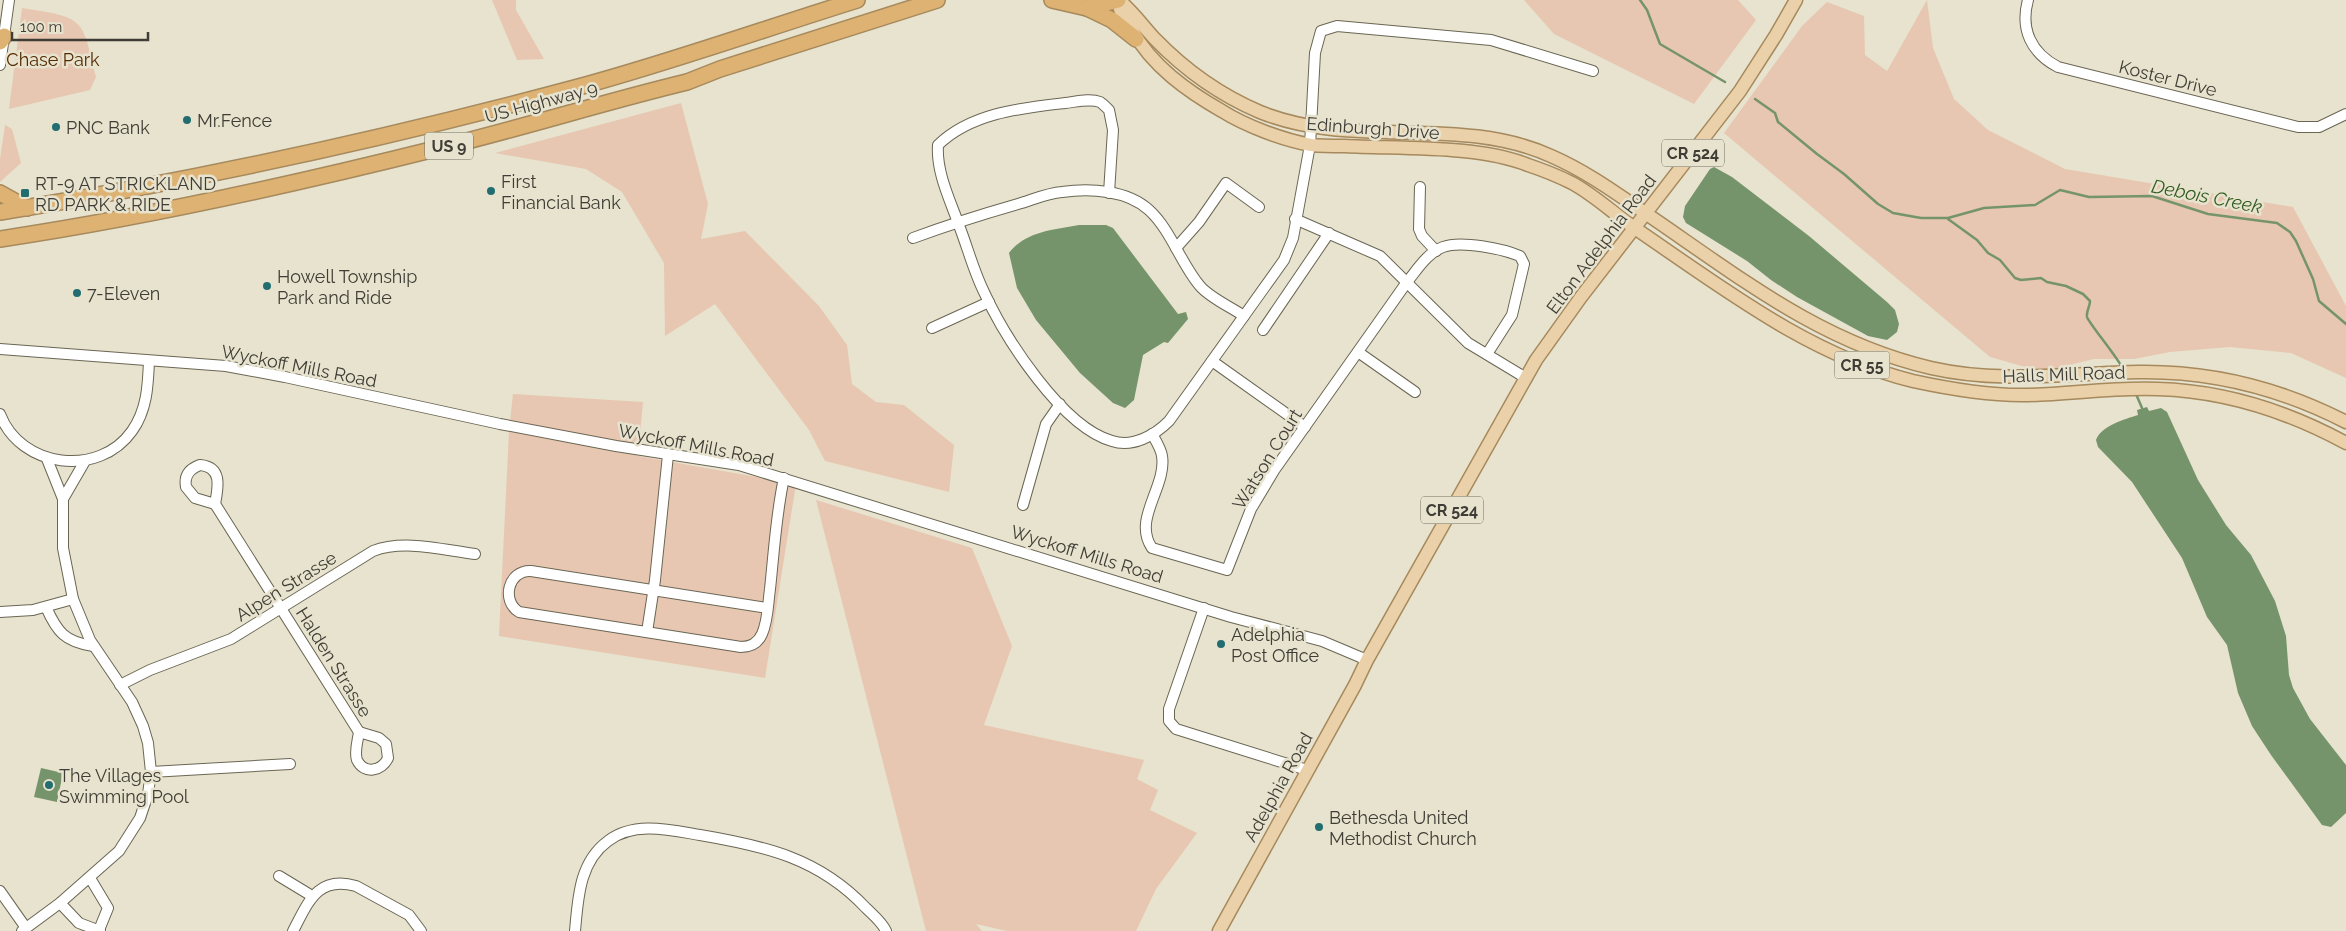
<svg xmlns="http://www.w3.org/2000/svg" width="2346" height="931" font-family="Raleway,sans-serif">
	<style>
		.green { fill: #e7c7b1 }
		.water { fill: #76946b }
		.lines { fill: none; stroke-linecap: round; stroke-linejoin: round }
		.stream { stroke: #76946b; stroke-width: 2.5 }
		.minor-casing { stroke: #6a6654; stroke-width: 12 }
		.major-casing { stroke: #a6895d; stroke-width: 15 }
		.highway-casing { stroke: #a6895d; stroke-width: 18 }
		.minor { stroke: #fff; stroke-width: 10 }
		.major { stroke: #ebd1aa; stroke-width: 12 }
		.highway { stroke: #ddb272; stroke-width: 15 }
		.poi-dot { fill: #216d70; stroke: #e7e3ce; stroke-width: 2 }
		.labels { text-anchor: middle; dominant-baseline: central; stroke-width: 5; stroke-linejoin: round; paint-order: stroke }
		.shield { fill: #e7e3ce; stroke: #716f63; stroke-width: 1 }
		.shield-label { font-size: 16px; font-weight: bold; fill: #3f3d35 }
		.park-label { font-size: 18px; fill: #552a02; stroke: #e7e3ce }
		.street-label { font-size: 18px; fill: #3f3d35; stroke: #e7e3ce }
		.poi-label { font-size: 18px; fill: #3f3d35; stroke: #e7e3ce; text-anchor: start }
		.water-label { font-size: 19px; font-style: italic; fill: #335d22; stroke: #e7e3ce }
	</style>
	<rect width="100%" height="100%" fill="#e7e3ce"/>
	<g class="green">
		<polygon points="492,0 516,0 516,10 544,59 517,60"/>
		<polygon points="1524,0 1738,0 1756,20 1694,104 1554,34"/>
		<polygon points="1927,0 1933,48 1954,99 1988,130 2065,169 2293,207 2346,306 2346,378 2291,353 2230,347 2170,352 2134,359 2094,359 2049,370 2029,368 1990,357 1724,133 1802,26 1827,2 1864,16 1865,55 1887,71"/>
		<path d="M22,8C84,18 82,16 96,77L90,90L9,109Z"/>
		<polygon points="681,103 708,204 701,239 745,231 819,306 847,345 852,384 876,402 904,405 954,445 949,492 825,461 809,430 715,304 665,336 664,263 622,192 586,169 495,153"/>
		<polygon points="5,125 12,129 21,163 0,182 0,159"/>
		<polygon points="513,394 643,402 638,456 796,484 765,678 499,636 509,431"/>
		<polygon points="816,500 972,548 1012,646 984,725 1144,760 1137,779 1158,790 1150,810 1197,833 1156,889 1136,931 1007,931 976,924 982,931 926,931"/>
	</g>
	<g class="water">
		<polygon points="1714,167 1732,177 1809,236 1887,302 1895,310 1899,324 1897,332 1887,340 1868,336 1797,297 1771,280 1747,261 1686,223 1683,217 1685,206 1710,169"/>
		<path d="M1079,225H1106L1113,228L1178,314L1186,312L1188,319L1168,343L1164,342L1143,355L1134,400L1125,408L1113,403L1080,373L1036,320L1017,288L1009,253C1026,231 1053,230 1079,225Z"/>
		<path d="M2147,407L2149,411L2161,408L2167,412L2198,480L2226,525L2251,555L2275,601L2286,636L2289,675L2293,688L2310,719L2346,765V813L2331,827L2322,825L2271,755L2252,726L2238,693L2227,645L2207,617L2182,558L2132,482L2098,447L2096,440C2101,426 2125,419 2138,415L2137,410Z"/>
		<polygon points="41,768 63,773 57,802 34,797"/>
	</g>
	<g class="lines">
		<g class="stream">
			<polyline points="1640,0 1647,10 1660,44 1725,82"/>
			<polyline points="1755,99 1775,113 1778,122 1817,154 1844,174 1878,204 1893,213 1921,218 1948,218 1984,208 2035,205 2060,190 2089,197 2152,196 2208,214 2277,223 2290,232 2296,241 2313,279 2319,301 2346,324"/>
			<path d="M1948,219L1977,240L1988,253L2000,260L2015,278L2021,280L2041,278L2047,282L2066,286L2083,294L2090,301C2090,307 2086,311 2087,317C2088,322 2118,358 2123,369"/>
			<polyline points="2136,394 2142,408"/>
		</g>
		<defs>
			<g id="minor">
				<path d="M2028,0C2020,29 2031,53 2058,67L2298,127H2319L2346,114"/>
				<polyline points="0,65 9,0"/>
				<polyline points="1420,187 1419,229 1422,236 1436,251"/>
				<path d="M1109,193L1113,130L1109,110C1106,107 1103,104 1100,102C1090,98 1075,102 1065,103C1021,108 971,113 938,145C936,173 951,202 960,228C968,249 974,272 984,292C1005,338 1062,427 1112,441C1133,448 1155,435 1169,421L1284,260L1293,238L1310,145L1315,53L1321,31L1337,26L1491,40L1593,71"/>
				<polyline points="1295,219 1380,256 1468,343 1526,378"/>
				<path d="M913,238C948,225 983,214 1018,204C1032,200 1047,193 1062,192C1090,188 1127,190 1149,210C1171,230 1181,264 1200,286C1210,298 1231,307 1244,316"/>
				<polyline points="1176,248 1199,222 1226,183 1259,207"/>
				<polyline points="932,328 989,302"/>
				<polyline points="1263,330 1329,233"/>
				<polyline points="0,349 226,366 285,377 500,424 616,446 739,465 1231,617 1322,641 1367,660"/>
				<polyline points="1358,352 1415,392"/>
				<polyline points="1212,361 1305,427"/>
				<path d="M0,414C20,468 99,478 132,431C147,410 148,386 149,361"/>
				<path d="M1152,434C1156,441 1161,449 1162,456C1167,487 1132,519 1152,548L1227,570L1251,509L1275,469L1407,282C1417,270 1427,253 1443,247C1461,240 1503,249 1520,256L1524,264L1512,315L1487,354"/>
				<path d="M200,465C223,467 218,488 215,504L195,498L186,487C184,476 189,469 200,465Z"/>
				<polyline points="63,499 85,461"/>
				<polyline points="215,504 359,732"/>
				<polyline points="1023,505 1046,424 1060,404"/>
				<path d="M46,607C57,632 65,642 93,646"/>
				<path d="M767,608L531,571C508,570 501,601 519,612L741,647C751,647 758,643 762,634C768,621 768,603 770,589C774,552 776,514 784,478"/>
				<polyline points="1204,608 1169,709 1169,721 1176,729 1307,770"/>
				<polyline points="0,612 33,610 73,599"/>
				<polyline points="647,632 655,580 668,455"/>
				<path d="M120,685L150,670L231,639L373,551C404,539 443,550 475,554"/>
				<path d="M359,732L379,738L386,744L388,758C382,771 364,775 357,760C354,752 358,740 359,732Z"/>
				<polyline points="151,772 290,764"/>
				<polyline points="279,876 312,896"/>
				<polyline points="90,878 108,908 99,930"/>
				<polyline points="0,891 26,928"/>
				<polyline points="60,903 79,923 100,931"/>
				<polyline points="22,931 60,903 119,851 140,818 148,794 151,772 148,743 143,726 132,702 90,640 73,599 63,548 63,499 47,459"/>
				<path d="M293,931C308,903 317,875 356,886L409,915L421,931"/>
				<path d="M575,931C578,899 579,862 608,841C634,821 670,830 700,835C765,846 819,858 866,908C873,915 882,922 886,931"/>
			</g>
			<g id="major">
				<path d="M1118,0C1120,16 1125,17 1132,30C1152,66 1187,91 1222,111C1246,126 1283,140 1311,145C1322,146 1334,146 1345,146C1400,149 1478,145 1528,165C1543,170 1558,176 1572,183C1596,196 1616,216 1639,231C1724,289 1811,356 1913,381C1950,389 1990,396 2028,395C2071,394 2114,387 2158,389C2225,391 2287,411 2346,443"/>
				<path d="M1119,0C1133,12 1143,26 1155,39C1185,70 1220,95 1260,112C1353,150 1459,114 1551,156C1588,172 1620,196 1654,219C1743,280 1823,343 1931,368C2001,384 2069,373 2139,372C2213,371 2280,388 2346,422"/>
				<polyline points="1219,931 1355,685 1367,660 1536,360 1581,297 1740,91 1776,35 1796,0"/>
			</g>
			<g id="highway">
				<polyline points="1052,0 1087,8 1112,20 1136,39"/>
				<polyline points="1087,8 1118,0"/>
				<polyline points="0,42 4,36"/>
				<polyline points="0,193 27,208"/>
				<path d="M0,212C197,180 393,137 586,85C677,60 767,28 857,0"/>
				<path d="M0,239C148,217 295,184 439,148C522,128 604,102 687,82L720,69L937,0"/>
			</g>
		</defs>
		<use href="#minor" class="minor-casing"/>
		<use href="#major" class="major-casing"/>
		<use href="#highway" class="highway-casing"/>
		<use href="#minor" class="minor"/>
		<use href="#major" class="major"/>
		<use href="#highway" class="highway"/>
	</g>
	<g class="poi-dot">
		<circle cx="187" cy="120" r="5"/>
		<circle cx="56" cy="127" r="5"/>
		<circle cx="491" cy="191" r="5"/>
		<rect x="20" y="188" width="10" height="10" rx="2.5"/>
		<circle cx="267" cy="286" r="5"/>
		<circle cx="77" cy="293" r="5"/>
		<circle cx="1221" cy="644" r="5"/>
		<circle cx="49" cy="785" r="5"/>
		<circle cx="1319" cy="827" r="5"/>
	</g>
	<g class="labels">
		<g class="shield">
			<rect x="425" y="132.5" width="48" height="27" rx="4"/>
			<rect x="1662" y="139.5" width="62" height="27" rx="4"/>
			<rect x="1834.5" y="351.5" width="55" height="27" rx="4"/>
			<rect x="1421" y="496.5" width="62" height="27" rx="4"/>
		</g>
		<g class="shield-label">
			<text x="449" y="146">US 9</text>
			<text x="1693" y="153">CR 524</text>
			<text x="1862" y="365">CR 55</text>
			<text x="1452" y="510">CR 524</text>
		</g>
		<g class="park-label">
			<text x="53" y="59">Chase Park</text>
		</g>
		<g class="street-label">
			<text transform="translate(2168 78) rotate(14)">Koster Drive</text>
			<text transform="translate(541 102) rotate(-15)">US Highway 9</text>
			<text transform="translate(1373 128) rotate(4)">Edinburgh Drive</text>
			<text transform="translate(1601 244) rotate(-53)">Elton Adelphia Road</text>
			<text transform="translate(299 366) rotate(11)">Wyckoff Mills Road</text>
			<text transform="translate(2064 374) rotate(-2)">Halls Mill Road</text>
			<text transform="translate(696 445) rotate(11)">Wyckoff Mills Road</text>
			<text transform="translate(1267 459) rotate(-58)">Watson Court</text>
			<text transform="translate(1087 554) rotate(17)">Wyckoff Mills Road</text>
			<text transform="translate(286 586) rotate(-32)">Alpen Strasse</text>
			<text transform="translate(334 662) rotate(58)">Halden Strasse</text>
			<text transform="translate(1278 787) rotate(-61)">Adelphia Road</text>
		</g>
		<g class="poi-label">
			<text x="197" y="120">Mr.Fence</text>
			<text x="66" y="127">PNC Bank</text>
			<text x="501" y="181">First<tspan x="501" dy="21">Financial Bank</tspan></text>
			<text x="35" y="183">RT-9 AT STRICKLAND<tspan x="35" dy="21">RD PARK &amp; RIDE</tspan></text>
			<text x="277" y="276">Howell Township<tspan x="277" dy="21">Park and Ride</tspan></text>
			<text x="87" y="293">7-Eleven</text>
			<text x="1231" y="634">Adelphia<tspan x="1231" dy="21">Post Office</tspan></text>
			<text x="59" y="775">The Villages<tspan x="59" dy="21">Swimming Pool</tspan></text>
			<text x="1329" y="817">Bethesda United<tspan x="1329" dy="21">Methodist Church</tspan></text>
		</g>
		<g class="water-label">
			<text transform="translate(2207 196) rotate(11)">Debois Creek</text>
		</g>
	</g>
	<path d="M12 32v8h136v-8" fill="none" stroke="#3f3d35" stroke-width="2.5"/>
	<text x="20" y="32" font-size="15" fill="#3f3d35" stroke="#e7e3ce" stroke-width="4" paint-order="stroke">100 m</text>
</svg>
